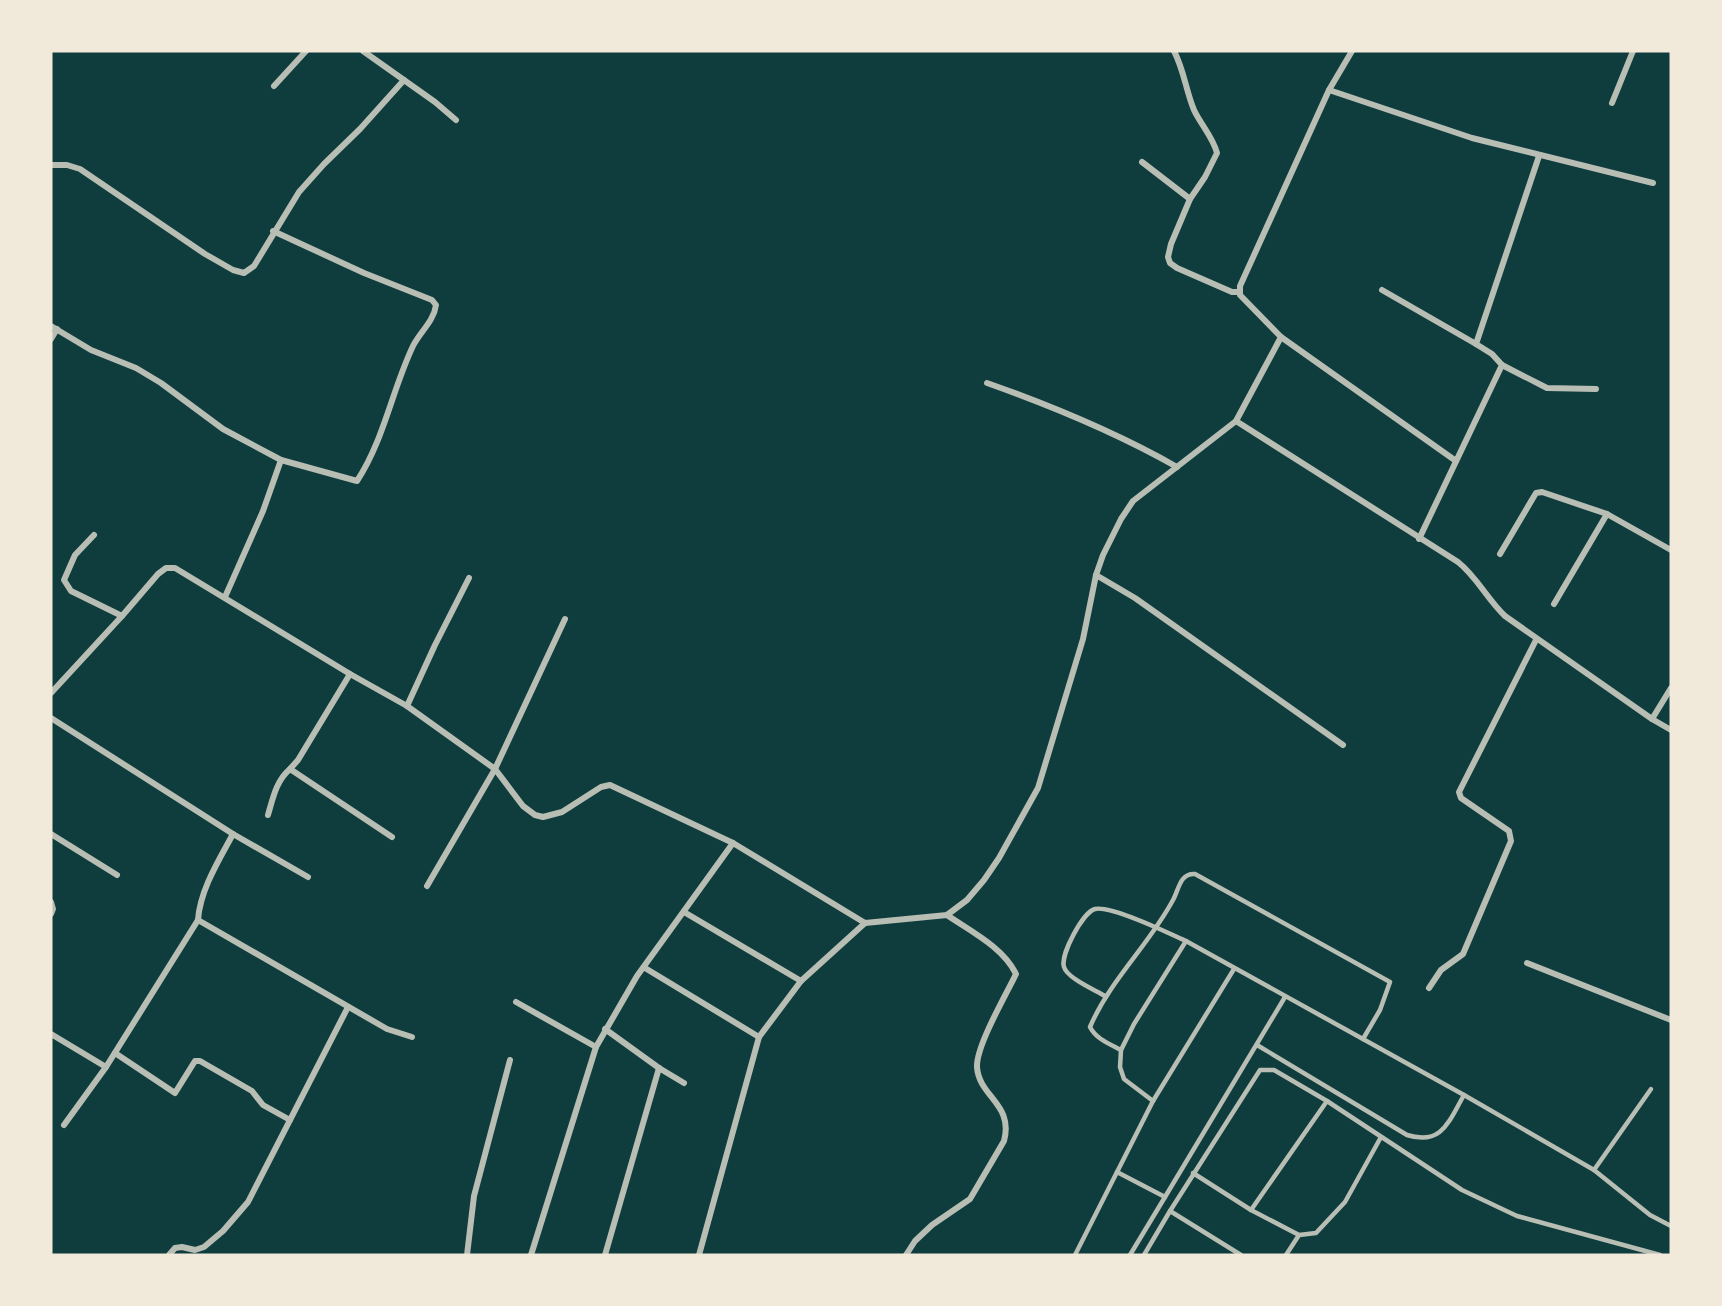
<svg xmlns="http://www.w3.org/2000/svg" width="1722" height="1306" font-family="Roboto,sans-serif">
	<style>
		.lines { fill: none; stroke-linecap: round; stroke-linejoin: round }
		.service { stroke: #b8beb3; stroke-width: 4.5 }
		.minor { stroke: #b8beb3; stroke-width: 6 }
	</style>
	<rect width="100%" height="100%" fill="#0f3d3e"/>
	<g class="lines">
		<g class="service">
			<path d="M1105,996C1095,990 1067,978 1064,967C1060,955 1083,912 1095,909C1111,905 1168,933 1186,941L1464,1095L1594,1170L1650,1215L1671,1226"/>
			<path d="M1257,1045L1407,1135C1442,1146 1449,1121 1464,1095"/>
			<path d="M1121,1050C1110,1044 1096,1039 1090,1027C1110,980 1149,945 1173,900C1179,889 1180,873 1195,874L1390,982L1380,1010L1363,1039"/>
			<polyline points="1153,1101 1124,1079 1120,1067 1121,1050 1134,1024 1186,941"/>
			<polyline points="1594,1170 1651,1089"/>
			<polyline points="1117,1172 1165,1197 1285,997"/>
			<polyline points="1193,1173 1251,1210 1299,1235 1316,1233 1345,1202 1381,1137"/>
			<polyline points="1251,1210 1327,1101"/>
			<polyline points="1170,1211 1241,1255"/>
			<polyline points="1075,1255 1153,1101 1234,969"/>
			<polyline points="1130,1255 1165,1197"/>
			<polyline points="1144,1255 1170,1211 1260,1070 1274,1070 1327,1101 1462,1190 1517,1216 1660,1255"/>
			<polyline points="1286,1255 1299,1235"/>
		</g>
		<g class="minor">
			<polyline points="363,51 435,102 456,120"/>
			<path d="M1174,51C1184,70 1186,91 1194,110C1201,125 1213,137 1217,153L1205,177L1190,199L1171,244L1168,257L1170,263L1177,268L1232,292H1239"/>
			<polyline points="274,86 306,51"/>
			<polyline points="1329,90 1472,138 1653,183"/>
			<polyline points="1612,103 1633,51"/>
			<polyline points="1142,162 1190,199"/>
			<polyline points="51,165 67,165 80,169 205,254 233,270 244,273 254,266 299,192 324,164 360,129 404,80"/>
			<path d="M273,231L364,273L432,300L436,305C434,321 420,332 413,346C392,390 384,440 357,481L281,460"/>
			<polyline points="1382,290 1476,344"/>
			<polyline points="51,326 91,350 136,368 161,383 223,429 281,460 263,511 225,597"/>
			<polyline points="1281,337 1456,461"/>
			<polyline points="51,339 57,329"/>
			<polyline points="1502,365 1547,388 1596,389"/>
			<path d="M987,383C1052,406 1117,433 1177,467"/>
			<path d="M1236,421L1458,562C1477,577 1487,599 1505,616L1652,719L1671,730"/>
			<polyline points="94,535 75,555 64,580 71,591 122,616"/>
			<polyline points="1419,539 1502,365 1492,354 1476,344 1539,156"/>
			<polyline points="1500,554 1533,498 1536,493 1542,492 1607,514 1671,550"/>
			<polyline points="1096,575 1135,598 1343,745"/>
			<polyline points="1554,604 1607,514"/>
			<polyline points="350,674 298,760 290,769 392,837"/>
			<polyline points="51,693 122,616 158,574 166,568 175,568 350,674 407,706 495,769 523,806 535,815 543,817 562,812 601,787 610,785 733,843 865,923"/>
			<polyline points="407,706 435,645 469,578"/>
			<path d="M51,718L233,834C219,860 200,890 198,920L106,1067L64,1125"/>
			<polyline points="1652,719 1671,688"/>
			<path d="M268,815C273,798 276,781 290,769"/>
			<polyline points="51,834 117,875"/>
			<polyline points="233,834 308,877"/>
			<polyline points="427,886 495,769 565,619"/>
			<polyline points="51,902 53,909 51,914"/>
			<polyline points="684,912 801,981"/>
			<polyline points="198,920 387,1029 412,1037"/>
			<polyline points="865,923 947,915 967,900 984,880 999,858 1038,788 1083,639 1096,575 1103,555 1121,519 1133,501 1236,421 1281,337 1240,295 1240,286 1329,90 1352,51"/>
			<polyline points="1527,963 1671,1020"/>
			<polyline points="645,968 759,1037"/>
			<polyline points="1429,988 1441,970 1463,954 1511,841 1509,831 1461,798 1459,792 1536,640"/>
			<polyline points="516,1002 596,1047"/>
			<polyline points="605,1029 659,1068 684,1083"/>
			<polyline points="51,1034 106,1067"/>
			<polyline points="115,1053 175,1093 195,1061 200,1061 252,1091 263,1105 290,1120"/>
			<polyline points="169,1255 175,1248 182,1247 195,1250 204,1247 223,1231 248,1202 348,1007"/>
			<polyline points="467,1255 474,1196 510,1060"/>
			<polyline points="531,1255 596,1047 637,976 733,843"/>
			<polyline points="605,1255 659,1068"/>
			<polyline points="699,1255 759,1037 801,981 865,923"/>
			<path d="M906,1255L915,1241L932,1225L970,1199L1004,1141C1014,1104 979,1097 977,1067C976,1046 1006,995 1016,974C1003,947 970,931 947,915"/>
		</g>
	</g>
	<rect width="1722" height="1306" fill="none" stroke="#f1e9da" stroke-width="105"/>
</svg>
